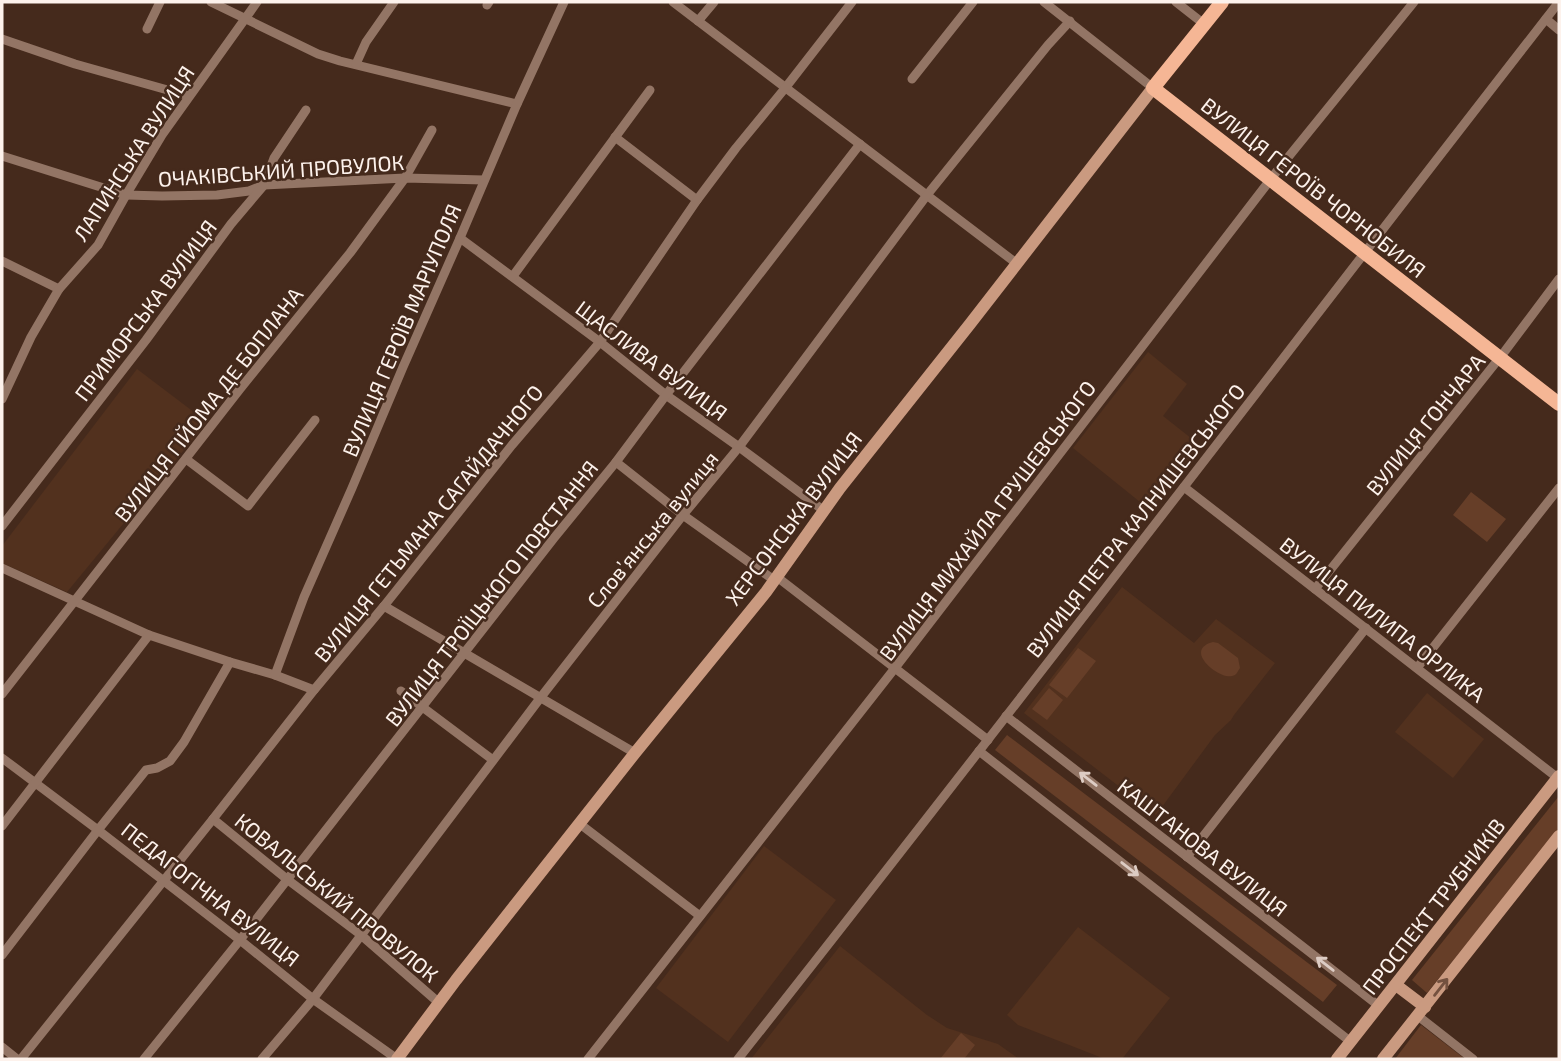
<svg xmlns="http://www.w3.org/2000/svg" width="1561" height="1061" font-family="'Exo 2',sans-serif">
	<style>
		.built { fill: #52311e }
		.green { fill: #663e28 }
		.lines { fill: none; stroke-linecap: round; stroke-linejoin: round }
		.minor { stroke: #937565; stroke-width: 9 }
		.secondary { stroke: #ca9a80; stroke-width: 12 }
		.primary { stroke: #f5b695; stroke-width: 14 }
		.oneway { stroke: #ddccc4 }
		.oneway2 { stroke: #74513f }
		.labels { text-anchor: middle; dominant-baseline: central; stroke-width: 5; stroke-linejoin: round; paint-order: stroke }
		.street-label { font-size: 21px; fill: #fdf2ec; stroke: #452a1c }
	</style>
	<rect width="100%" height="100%" fill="#452a1c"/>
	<g class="built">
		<polygon points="1148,352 1187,384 1163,416 1201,446 1150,510 1073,448"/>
		<polygon points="137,369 207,422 67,592 2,563 2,546"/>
		<polygon points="1122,587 1194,643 1216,619 1275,663 1234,715 1231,720 1215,735 1156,815 1024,713"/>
		<polygon points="1427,693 1484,739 1453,778 1395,732"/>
		<polygon points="764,846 836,900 728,1042 656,988"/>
		<polygon points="1078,927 1170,998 1122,1059 1105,1059 1018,1025 1007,1015"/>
		<polygon points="840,946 927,1015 947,1028 998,1044 1019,1059 751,1059"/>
	</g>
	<g class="green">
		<polygon points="1471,492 1506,519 1487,542 1453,515"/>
		<path d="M1213,642L1218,643L1238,658L1240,668C1237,672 1237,675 1232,676C1220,680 1182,650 1213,642Z"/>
		<polygon points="1078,648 1096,661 1067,698 1049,685"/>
		<polygon points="1049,688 1063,700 1047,720 1032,709"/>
		<polygon points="1007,735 1337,985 1323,1002 995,750"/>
		<polygon points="1559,796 1559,829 1427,993 1412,980"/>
		<polygon points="1421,1025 1465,1059 1395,1059"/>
		<polygon points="961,1033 975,1045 964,1059 940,1059"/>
	</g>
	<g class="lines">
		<g class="minor">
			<polyline points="211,2 318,54 340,61 517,104"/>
			<polyline points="673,2 1016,263"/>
			<polyline points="1044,2 1153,88"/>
			<polyline points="1176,2 1204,24"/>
			<polyline points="487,5 489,2"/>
			<polyline points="1546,19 1559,30"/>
			<polyline points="698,21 714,2"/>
			<polyline points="147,29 160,2"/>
			<polyline points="2,39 75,64 189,96"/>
			<polyline points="356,64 366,42 394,2"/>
			<polyline points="912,79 973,2"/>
			<polyline points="615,137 697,200"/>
			<polyline points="2,156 126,195 162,196 217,195 249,191 264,185 405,178 484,180"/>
			<polyline points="460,238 600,342 666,395 739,447 823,510"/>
			<polyline points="2,261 59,289"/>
			<polyline points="513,276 650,90"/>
			<polyline points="2,399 31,337 59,289 98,245 126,195 162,135 257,2"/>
			<polyline points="186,459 248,506 315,420"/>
			<polyline points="616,462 683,515 774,580"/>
			<polyline points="1184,487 1559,779"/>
			<polyline points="2,526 146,340 231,224 264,185 274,158 306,110"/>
			<polyline points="2,568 149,635 230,662 275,675 314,690"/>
			<polyline points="777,577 988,740"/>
			<polyline points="1315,589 1505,351 1559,279"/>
			<polyline points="384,606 635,753"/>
			<polyline points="1417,668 1559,488"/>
			<polyline points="275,675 304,597 352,488 403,367 460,238 517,104 564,2"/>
			<polyline points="401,691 493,760"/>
			<polyline points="2,694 240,389 350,253 405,178 432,130"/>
			<polyline points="1006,716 1379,1006"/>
			<polyline points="979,751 1351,1042"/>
			<polyline points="2,758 98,830 240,940 313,999 397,1059"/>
			<polyline points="213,819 288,880 361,935 438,1002"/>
			<polyline points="580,824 700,916"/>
			<polyline points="2,826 149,635"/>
			<polyline points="1187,857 1366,628"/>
			<polyline points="2,955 98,830 146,770 157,768 170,761 184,742 230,662"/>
			<polyline points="1418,1016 1473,1059"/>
			<polyline points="2,1047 17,1059"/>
			<polyline points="21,1059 213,819 314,690 384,606 512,445 600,342 697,200 736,148 786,87 852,2"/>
			<polyline points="144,1059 240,940 554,538 616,462 666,395 860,144"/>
			<polyline points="262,1059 313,999 541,697 683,515 739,447 927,195 1048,45 1070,21"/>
			<polyline points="588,1059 895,668 1277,171 1414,2"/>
			<path d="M738,1059C1015,709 1285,354 1559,2"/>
		</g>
		<g class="secondary">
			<polyline points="1396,985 1425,1007"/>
			<polyline points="397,1059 456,980 635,753 766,592 840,488 970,324 1153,88"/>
			<polyline points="1337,1059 1559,776"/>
			<polyline points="1383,1059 1559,836"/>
		</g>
		<polyline class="primary" points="1222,2 1153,88 1559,404"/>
	</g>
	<defs><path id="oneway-shaft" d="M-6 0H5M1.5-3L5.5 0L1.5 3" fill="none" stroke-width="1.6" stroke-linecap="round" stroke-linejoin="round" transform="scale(1.75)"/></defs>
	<g class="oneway">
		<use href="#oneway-shaft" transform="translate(1088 779) rotate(-142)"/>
		<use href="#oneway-shaft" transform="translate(1130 869) rotate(38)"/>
		<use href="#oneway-shaft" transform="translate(1325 964) rotate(-142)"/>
	</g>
	<use class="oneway2" href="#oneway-shaft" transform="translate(1441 987) rotate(-52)"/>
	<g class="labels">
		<g class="street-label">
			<text transform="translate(133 153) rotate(-57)">ЛАПИНСЬКА ВУЛИЦЯ</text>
			<text transform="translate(281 170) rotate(-4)">ОЧАКІВСЬКИЙ ПРОВУЛОК</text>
			<text transform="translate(1314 187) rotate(38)">ВУЛИЦЯ ГЕРОЇВ ЧОРНОБИЛЯ</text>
			<text transform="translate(145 310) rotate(-53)">ПРИМОРСЬКА ВУЛИЦЯ</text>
			<text transform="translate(401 330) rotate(-67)">ВУЛИЦЯ ГЕРОЇВ МАРІУПОЛЯ</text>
			<text transform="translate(652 360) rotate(37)">ЩАСЛИВА ВУЛИЦЯ</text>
			<text transform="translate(208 404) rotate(-52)">ВУЛИЦЯ ГІЙОМА ДЕ БОПЛАНА</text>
			<text transform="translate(1425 424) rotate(-51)">ВУЛИЦЯ ГОНЧАРА</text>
			<text transform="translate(793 518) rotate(-53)">ХЕРСОНСЬКА ВУЛИЦЯ</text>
			<text transform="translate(987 520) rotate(-53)">ВУЛИЦЯ МИХАЙЛА ГРУШЕВСЬКОГО</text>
			<text transform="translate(1135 520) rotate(-52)">ВУЛИЦЯ ПЕТРА КАЛНИШЕВСЬКОГО</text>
			<text transform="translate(428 523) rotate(-51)">ВУЛИЦЯ ГЕТЬМАНА САГАЙДАЧНОГО</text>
			<text transform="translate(652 529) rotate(-51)">Словʼянська вулиця</text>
			<text transform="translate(491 593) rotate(-52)">ВУЛИЦЯ ТРОЇЦЬКОГО ПОВСТАННЯ</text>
			<text transform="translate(1383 619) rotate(38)">ВУЛИЦЯ ПИЛИПА ОРЛИКА</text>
			<text transform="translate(1203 847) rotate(38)">КАШТАНОВА ВУЛИЦЯ</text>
			<text transform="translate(211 894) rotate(38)">ПЕДАГОГІЧНА ВУЛИЦЯ</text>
			<text transform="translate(337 897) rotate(39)">КОВАЛЬСЬКИЙ ПРОВУЛОК</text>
			<text transform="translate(1433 906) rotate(-52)">ПРОСПЕКТ ТРУБНИКІВ</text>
		</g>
	</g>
	<rect width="1561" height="1061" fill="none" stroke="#fdf2ec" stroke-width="7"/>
</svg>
